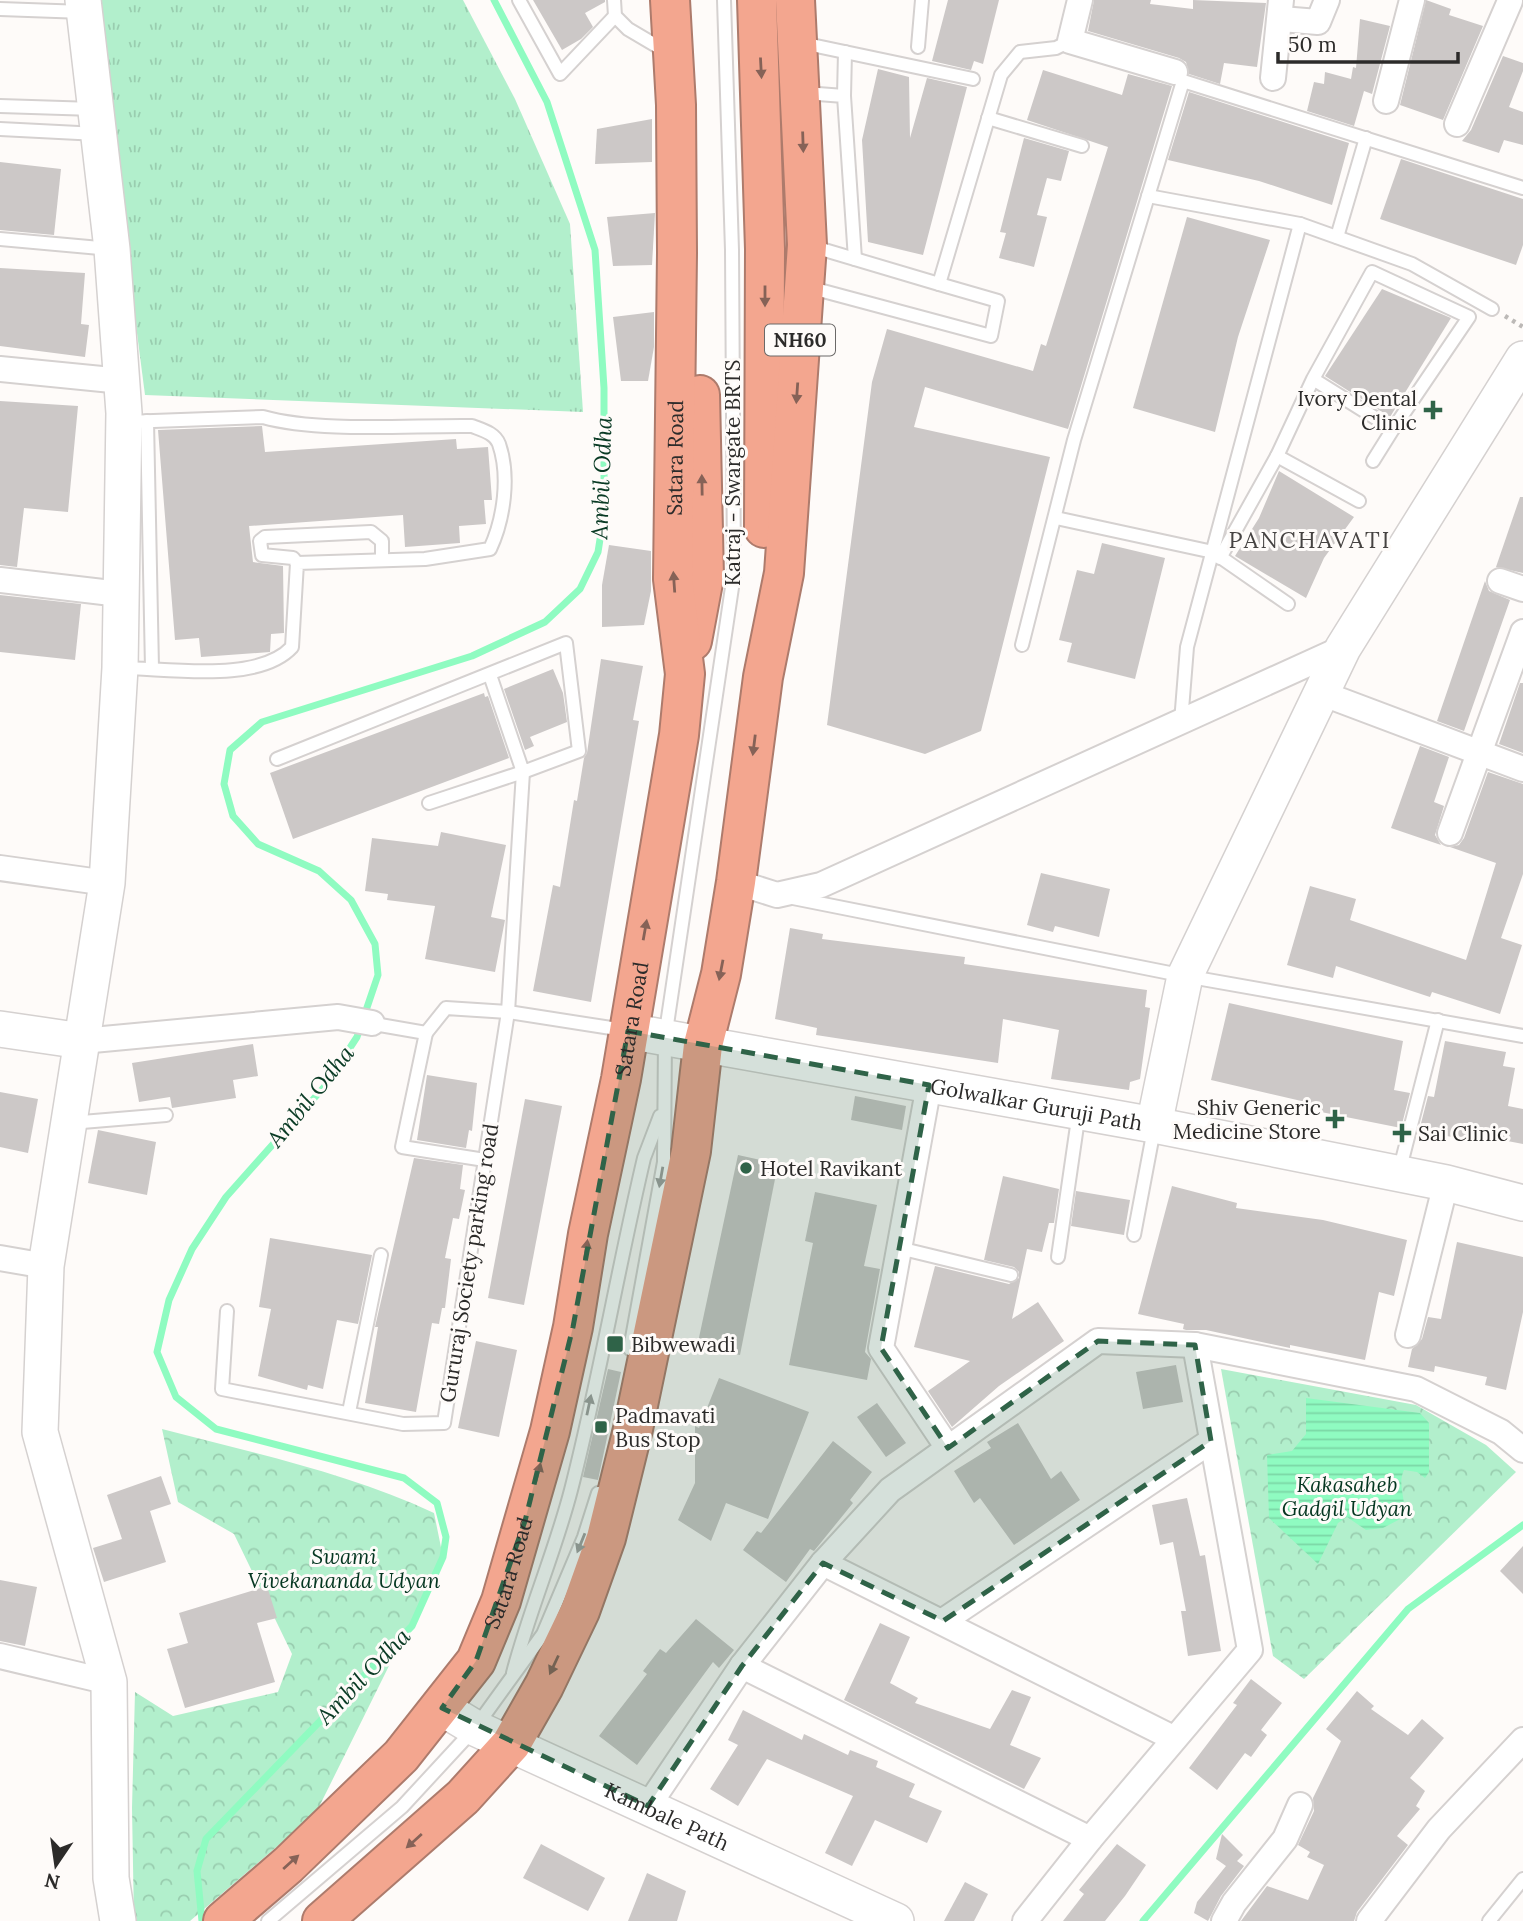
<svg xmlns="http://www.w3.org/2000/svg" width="1523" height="1921" font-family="Lora,serif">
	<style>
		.grass { fill: url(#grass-tufts) }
		.park { fill: url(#park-crowns) }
		.water { fill: url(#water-rules) }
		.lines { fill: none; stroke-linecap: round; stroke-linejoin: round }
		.stream { stroke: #8ffbc1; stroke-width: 7 }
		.building { fill: #ccc8c7 }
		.lane-casing { stroke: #d5d1d0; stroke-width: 16 }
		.street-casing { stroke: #d5d1d0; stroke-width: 28 }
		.secondary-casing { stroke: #d5d1d0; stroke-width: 38 }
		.highway-casing { stroke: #ad7b6c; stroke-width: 42 }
		.path { stroke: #bcb9b7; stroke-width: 4.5; stroke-dasharray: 3.5 5; stroke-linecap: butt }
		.lane { stroke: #fff; stroke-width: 12 }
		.street { stroke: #fff; stroke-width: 24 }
		.secondary { stroke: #fff; stroke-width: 35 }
		.highway { stroke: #f3a68f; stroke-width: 38 }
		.oneway { fill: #866257 }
		.oneway2 { fill: #a0a09f }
		.marked { fill: #2f6348; fill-opacity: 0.2; stroke: #2f6348; stroke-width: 5; stroke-dasharray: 14 9; stroke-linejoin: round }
		.poi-dot { fill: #2f6348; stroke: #fefbf9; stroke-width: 2.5 }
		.labels { text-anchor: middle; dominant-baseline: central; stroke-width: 6; stroke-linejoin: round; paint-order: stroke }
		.shield { fill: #fefbf9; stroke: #6b6968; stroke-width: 2 }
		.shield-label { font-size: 19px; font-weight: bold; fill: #2c2b2a }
		.poi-label { font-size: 21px; fill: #2c2b2a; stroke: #fefbf9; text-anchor: start }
		.street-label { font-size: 21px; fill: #2c2b2a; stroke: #fefbf9 }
		.park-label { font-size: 21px; font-style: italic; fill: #043620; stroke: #fefbf9 }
		.water-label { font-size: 23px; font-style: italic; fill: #093a24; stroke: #fefbf9 }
		.neighbourhood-label { font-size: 23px; letter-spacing: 2px; fill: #464342; stroke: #fefbf9 }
	</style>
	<defs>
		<pattern id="grass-tufts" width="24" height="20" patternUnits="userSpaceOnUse" patternTransform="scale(1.75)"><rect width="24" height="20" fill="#b2efcc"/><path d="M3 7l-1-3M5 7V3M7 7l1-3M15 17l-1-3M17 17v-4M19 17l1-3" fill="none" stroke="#99cdaf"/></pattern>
		<pattern id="park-crowns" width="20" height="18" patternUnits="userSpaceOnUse" patternTransform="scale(1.75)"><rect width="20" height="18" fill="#b2efcc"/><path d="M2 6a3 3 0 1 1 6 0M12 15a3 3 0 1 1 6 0" fill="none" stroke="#99cdaf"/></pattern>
		<pattern id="water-rules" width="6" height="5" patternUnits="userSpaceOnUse" patternTransform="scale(1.75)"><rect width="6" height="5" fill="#8ffbc1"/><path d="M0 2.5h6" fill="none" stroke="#7cd7a6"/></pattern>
	</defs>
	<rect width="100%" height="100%" fill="#fefbf9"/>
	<polygon class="grass" points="94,0 463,0 515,99 570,224 583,412 145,395"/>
	<g class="park">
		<polygon points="1221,1369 1416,1405 1486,1445 1516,1472 1304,1679 1273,1656"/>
		<path d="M162,1429C253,1453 348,1473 434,1513L443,1557L316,1813L190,1921H134L132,1808L135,1692L173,1716L278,1692L292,1654L234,1534L178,1502Z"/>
	</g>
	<path class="water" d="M1306,1398L1420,1413L1429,1423V1472L1425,1478L1417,1472L1404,1470C1396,1487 1409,1502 1402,1518L1383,1528L1366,1530L1347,1517L1338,1523L1318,1564L1269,1518L1267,1455L1292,1451L1306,1434Z"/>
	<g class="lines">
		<g class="stream">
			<polyline points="202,1921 197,1871 206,1839 412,1626 443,1557 446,1537 437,1503 404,1478 216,1429 176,1397 157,1352 169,1300 192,1249 226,1197 325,1086 357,1037 378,975 375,944 351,900 319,871 258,844 233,816 224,784 230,750 262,722 472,656 545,622 580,589 598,552 604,514 604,388 595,250 547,102 494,0"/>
			<polyline points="1143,1921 1408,1609 1523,1525"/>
		</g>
	</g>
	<g class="building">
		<polygon points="533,0 605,0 605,2 585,13 593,27 581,39 562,50"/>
		<polygon points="948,0 999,0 983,64 974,61 971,70 932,61"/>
		<polygon points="1094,0 1151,0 1150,4 1193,9 1193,0 1266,3 1257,67 1224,63 1220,84 1189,74 1186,62 1179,58 1088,31"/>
		<polygon points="1426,0 1451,9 1449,15 1483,26 1443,120 1400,105"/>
		<polygon points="1360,19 1390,26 1372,94 1364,91 1354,126 1307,111 1314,82 1324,84 1325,72 1351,79 1353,67 1356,68"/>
		<polygon points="1503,56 1523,63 1523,71 1509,107 1523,112 1523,145 1504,140 1499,153 1462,141 1471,130"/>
		<polygon points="878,69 909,77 910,138 927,78 967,87 923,255 868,242 862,140"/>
		<polygon points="1043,70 1122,95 1128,74 1172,86 1068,429 925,387 914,427 1050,457 981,731 925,754 827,725 872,382 887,329 1033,371 1041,344 1046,346 1108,147 1027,120"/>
		<polygon points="1189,92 1349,143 1332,205 1259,181 1168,160"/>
		<polygon points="652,119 652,162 595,164 597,129"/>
		<polygon points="1024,138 1069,151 1061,181 1047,178 1037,215 1047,217 1034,267 999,258 1006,233 1000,232"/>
		<polygon points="1401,159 1523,199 1523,245 1516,265 1380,219"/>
		<polygon points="0,162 61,169 54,235 0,230"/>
		<polygon points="655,213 652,265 613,266 607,217"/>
		<polygon points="1187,217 1270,240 1238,337 1215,432 1133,408"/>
		<polygon points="0,268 85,273 81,324 89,325 85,357 0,346"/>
		<polygon points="1382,289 1451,318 1390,417 1325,376"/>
		<polygon points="654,312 654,347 648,381 621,381 613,317"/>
		<polygon points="0,401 78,406 68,512 24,508 17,567 0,565"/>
		<polygon points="262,426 265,452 456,439 457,449 488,447 492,500 484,500 486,524 459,526 460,543 405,547 403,515 249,526 253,562 283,566 284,633 271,634 270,652 201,657 199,638 175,640 158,430"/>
		<polygon points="1279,471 1354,517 1324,558 1306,598 1235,556 1259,518"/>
		<polygon points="1520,497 1523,497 1523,573 1496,567"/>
		<polygon points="1102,543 1165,558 1135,679 1067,662 1072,643 1059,640 1077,570 1094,574"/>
		<polygon points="609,545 651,551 651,591 644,625 602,627 602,585"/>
		<polygon points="1485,581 1489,591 1510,600 1464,731 1437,721"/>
		<polygon points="0,595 81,604 75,660 0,652"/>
		<polygon points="601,659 643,666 633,720 639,721 591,1002 533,991 553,885 560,887 574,800 577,801 584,758 587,753"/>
		<polygon points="553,669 563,693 567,722 530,737 534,746 525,750 504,689"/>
		<polygon points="1520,683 1523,683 1523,753 1499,744"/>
		<polygon points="484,693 485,697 488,696 509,758 293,839 270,773"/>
		<polygon points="1420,746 1449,757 1434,802 1444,806 1435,835 1441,845 1391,828"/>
		<polygon points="1488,772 1523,784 1523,874 1501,938 1522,945 1500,1014 1432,992 1430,997 1336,966 1333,978 1287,965 1310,886 1356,899 1350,920 1466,960 1496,863 1450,847 1459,845 1464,838"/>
		<polygon points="441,832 506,845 491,917 505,920 495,972 425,959 435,906 387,900 388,894 365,891 372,838 438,846"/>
		<polygon points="1041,873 1110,889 1099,937 1055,926 1053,932 1027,925"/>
		<polygon points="790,928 823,934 822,939 965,957 964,964 1147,990 1145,1007 1150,1008 1140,1079 1130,1082 1129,1090 1051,1079 1059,1030 1003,1019 998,1063 816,1035 817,1028 775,1019"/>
		<polygon points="1229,1003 1403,1041 1394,1090 1410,1093 1401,1128 1321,1112 1323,1106 1211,1080"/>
		<polygon points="1445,1041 1506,1052 1503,1066 1515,1068 1508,1106 1523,1109 1523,1144 1492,1138 1491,1144 1419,1131 1428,1096 1434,1097"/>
		<polygon points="253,1044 258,1076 233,1080 236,1098 172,1108 170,1097 139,1102 132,1063"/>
		<polygon points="427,1075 477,1083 472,1131 469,1130 466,1148 417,1140"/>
		<polygon points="0,1092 38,1099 28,1153 0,1147"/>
		<polygon points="855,1096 906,1106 902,1130 851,1120"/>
		<polygon points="525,1099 562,1106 524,1305 488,1298"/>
		<polygon points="98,1130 156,1142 147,1195 88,1183"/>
		<polygon points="738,1155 778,1164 740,1355 697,1347"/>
		<polygon points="414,1158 463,1165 460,1189 465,1190 459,1219 453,1218 445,1258 451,1259 445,1308 442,1308 439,1324 432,1323 416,1412 365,1403 378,1327 375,1327"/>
		<polygon points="1003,1176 1059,1189 1054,1223 1049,1223 1042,1252 1027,1249 1012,1319 1038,1302 1064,1341 999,1386 952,1427 928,1391 970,1361 914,1347 935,1266 1009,1284 1019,1278 1019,1272 1014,1267 984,1260"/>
		<polygon points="1172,1186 1237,1203 1236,1208 1323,1220 1407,1240 1394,1296 1379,1292 1365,1360 1290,1345 1290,1348 1206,1330 1186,1330 1183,1329 1184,1324 1138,1314"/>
		<polygon points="1076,1191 1130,1200 1124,1235 1071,1226"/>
		<polygon points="815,1192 877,1205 864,1266 880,1269 865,1352 871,1359 867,1380 789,1365 813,1243 805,1241"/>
		<polygon points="270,1238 372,1255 358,1324 337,1320 323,1389 308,1385 307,1390 258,1376 271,1309 259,1307"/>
		<polygon points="1457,1242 1523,1257 1523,1312 1506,1390 1485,1385 1487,1377 1435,1366 1434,1372 1408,1367 1412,1349 1422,1339 1428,1317 1441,1319"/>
		<polygon points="476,1341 517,1350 499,1437 458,1428"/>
		<polygon points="1176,1365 1183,1402 1143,1409 1136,1372"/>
		<polygon points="608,1369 621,1372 598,1480 583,1477"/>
		<polygon points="719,1378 809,1412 768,1519 726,1503 711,1541 678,1520 695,1483 695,1426 699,1428"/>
		<polygon points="877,1403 906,1443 886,1457 857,1417"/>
		<polygon points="1018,1423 1051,1479 1061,1471 1080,1500 1014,1545 980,1498 974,1503 954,1471 991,1448 987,1442"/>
		<polygon points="833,1441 872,1472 850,1500 853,1503 814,1551 810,1549 786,1582 743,1550 757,1531 761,1533"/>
		<polygon points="161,1476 171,1504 150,1511 166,1562 104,1582 93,1548 122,1539 107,1495"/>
		<polygon points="1187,1498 1200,1556 1205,1555 1221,1651 1188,1656 1181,1611 1186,1611 1173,1542 1160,1545 1152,1505"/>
		<polygon points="1523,1546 1523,1594 1500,1571"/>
		<polygon points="0,1580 37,1587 25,1646 0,1641"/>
		<polygon points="267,1586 277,1618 257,1623 275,1682 185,1708 167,1649 188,1643 179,1613"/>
		<polygon points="696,1619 734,1650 719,1668 713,1662 637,1765 599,1736 647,1674 643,1671 660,1649 666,1653"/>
		<polygon points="880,1623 910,1637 890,1683 918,1698 915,1703 990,1729 1012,1690 1031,1697 1010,1745 1041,1758 1024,1789 844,1700"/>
		<polygon points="1251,1679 1282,1703 1261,1730 1267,1735 1251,1757 1245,1753 1217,1790 1189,1768 1237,1705 1233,1703"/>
		<polygon points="1357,1691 1374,1706 1371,1709 1408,1735 1422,1719 1444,1738 1410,1778 1425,1791 1416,1806 1420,1809 1397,1836 1408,1845 1357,1912 1354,1921 1241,1921 1267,1886 1308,1900 1324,1865 1307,1857 1310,1852 1298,1845 1314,1811 1313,1798 1341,1741 1326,1729"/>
		<polygon points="743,1710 802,1740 804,1734 848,1755 850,1750 878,1761 876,1767 915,1784 909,1797 942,1811 927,1843 875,1820 852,1866 825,1853 853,1796 767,1759 738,1806 710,1789 738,1745 728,1740"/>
		<polygon points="1222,1834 1243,1855 1237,1861 1244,1866 1221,1896 1208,1921 1194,1913 1197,1902 1226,1866 1216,1859"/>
		<polygon points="541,1844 605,1878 588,1911 523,1878"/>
		<polygon points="1117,1844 1146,1865 1125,1896 1105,1921 1063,1921 1084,1894 1079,1890"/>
		<polygon points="647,1873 686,1891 677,1921 628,1921"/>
		<polygon points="965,1882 988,1894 974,1921 944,1921"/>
	</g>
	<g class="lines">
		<defs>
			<g id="lane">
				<polyline points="519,0 560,74 615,16"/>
				<polyline points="614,0 615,16 628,29 667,52"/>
				<polyline points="0,9 84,12"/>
				<polyline points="802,43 973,79"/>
				<polyline points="918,47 922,0"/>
				<polyline points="805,93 844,96 855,259"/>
				<polyline points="844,96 845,52"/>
				<polyline points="0,106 94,109"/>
				<polyline points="988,118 1082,146"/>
				<polyline points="0,129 98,134"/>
				<polyline points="1148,196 1300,224"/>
				<polyline points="1337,237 1366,138"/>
				<polyline points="0,239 111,249"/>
				<polyline points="811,246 939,284 1001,75 1020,52 1056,48 1070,41"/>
				<polyline points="808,287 991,336 998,301 939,284"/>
				<polyline points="1313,379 1372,272 1469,317 1393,429 1313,379 1277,456 1359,501"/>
				<polyline points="147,421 152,668"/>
				<polyline points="1373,461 1393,429"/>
				<polyline points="1056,518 1213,552 1288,604"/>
				<polyline points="1220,558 1277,456"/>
				<polyline points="297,563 293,558 262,555 260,541 265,537 371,532 382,541 382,560"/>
				<polyline points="1022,645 1074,440 1183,81 1523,188"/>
				<path d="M120,668C167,668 258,684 292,647L297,563L425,559L490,549C504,519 510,476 499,444C495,433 482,430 472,426C410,425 320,433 263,417L126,422"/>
				<polyline points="1181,722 1187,647 1300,224 1412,264 1492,309"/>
				<polyline points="277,759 566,643 579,751 523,772 490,675"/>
				<polyline points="788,897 1185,976 1523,1036"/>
				<polyline points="380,1025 426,1033 402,1147 485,1160"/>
				<polyline points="426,1033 446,1008 508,1012 624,1030"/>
				<polyline points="70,1123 166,1115"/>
				<polyline points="1399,1172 1438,1020"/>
				<polyline points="1134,1235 1154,1129"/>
				<polyline points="899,1248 1011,1275"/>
				<polyline points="1058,1257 1079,1112"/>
				<polyline points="227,1311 222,1389 403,1424 444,1423 508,1012 523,772 429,803"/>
				<polyline points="630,1349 664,1162 665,1038 734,574 732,250 724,0"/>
				<polyline points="349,1412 381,1255"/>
				<path d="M513,1673C529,1611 555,1552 571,1490C599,1381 618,1268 644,1158L660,1116"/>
				<polyline points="268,1921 402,1807 475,1728 543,1634 584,1537 598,1493"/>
				<polyline points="1489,1921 1523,1879"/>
			</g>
			<g id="street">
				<polyline points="1080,0 1070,41 1175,72"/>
				<polyline points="1281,19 1318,22 1327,0"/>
				<polyline points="1273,78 1281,0"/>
				<polyline points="1386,101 1412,0"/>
				<polyline points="1457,124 1510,1"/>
				<polyline points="0,369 122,381"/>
				<polyline points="0,580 120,594"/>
				<polyline points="1500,581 1523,589"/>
				<polyline points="1321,693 1523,769"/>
				<polyline points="1450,833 1523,632"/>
				<polyline points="0,868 107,883"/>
				<polyline points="736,882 777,895 821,885 1343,648"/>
				<polyline points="82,1041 338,1017 372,1023"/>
				<polyline points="929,1085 881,1348 948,1448"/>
				<polyline points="0,1258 46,1266"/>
				<polyline points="1408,1335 1446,1183"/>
				<polyline points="823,1563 1173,1738"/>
				<polyline points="943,1621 1211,1441"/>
				<polyline points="0,1656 109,1682"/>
				<polyline points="742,1666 1090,1839 1250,1650 1195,1345"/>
				<polyline points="648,1806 742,1666 823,1563 890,1490 1098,1341 1195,1345 1416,1389 1501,1432 1523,1450"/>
				<polyline points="1025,1921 1090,1839"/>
				<polyline points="1224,1921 1234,1903 1285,1839 1300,1805"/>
				<polyline points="1369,1921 1439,1829 1523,1740"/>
			</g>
			<g id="secondary">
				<polyline points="83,0 112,249 124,413 120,668 107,883 46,1266 40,1432 109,1682 111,1878 118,1921"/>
				<polyline points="0,1029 82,1041"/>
				<path id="s1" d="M628,1031L1154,1125L1446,1183L1523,1203"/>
				<polyline points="1154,1125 1185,976 1343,648 1523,359"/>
				<path id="s2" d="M442,1708L475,1728L896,1921"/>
			</g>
			<g id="highway">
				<polyline points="757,0 765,249 764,528"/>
				<polyline points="692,641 704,577 700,395"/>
				<path id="s3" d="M223,1921L288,1865L401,1756L476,1661L501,1601L550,1431L573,1327L588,1234L621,1079L679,735L685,674L673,579L677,253L676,105L670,0"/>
				<polyline points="322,1921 463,1797 511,1744 544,1686 580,1611 606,1538 633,1429 691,1151 703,1045 721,974 736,882 763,677 784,573 807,245 795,0"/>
			</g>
		</defs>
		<use href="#lane" class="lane-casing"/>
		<use href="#street" class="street-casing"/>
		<use href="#secondary" class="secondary-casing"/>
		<use href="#highway" class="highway-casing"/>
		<polyline class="path" points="1505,316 1523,327"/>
		<use href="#lane" class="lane"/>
		<use href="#street" class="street"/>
		<use href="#secondary" class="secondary"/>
		<use href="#highway" class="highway"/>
	</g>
	<defs><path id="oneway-solid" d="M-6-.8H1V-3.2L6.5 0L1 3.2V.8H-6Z" transform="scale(1.75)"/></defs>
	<g class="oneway">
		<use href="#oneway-solid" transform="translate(761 68) rotate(87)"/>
		<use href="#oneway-solid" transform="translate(803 142) rotate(88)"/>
		<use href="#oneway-solid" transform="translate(765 296) rotate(90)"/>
		<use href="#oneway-solid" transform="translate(797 393) rotate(94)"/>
		<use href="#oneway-solid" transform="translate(702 485) rotate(-91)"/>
		<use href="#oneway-solid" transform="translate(674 582) rotate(-94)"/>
		<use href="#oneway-solid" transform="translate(754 745) rotate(97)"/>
		<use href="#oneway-solid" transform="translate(645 930) rotate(-80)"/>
		<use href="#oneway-solid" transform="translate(721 970) rotate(101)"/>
		<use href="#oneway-solid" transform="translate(586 1250) rotate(-81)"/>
		<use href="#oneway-solid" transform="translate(538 1473) rotate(-75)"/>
		<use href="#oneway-solid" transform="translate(554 1665) rotate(115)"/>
		<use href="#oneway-solid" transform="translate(414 1841) rotate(138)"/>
		<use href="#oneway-solid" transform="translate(291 1862) rotate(-42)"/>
	</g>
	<g class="oneway2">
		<use href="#oneway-solid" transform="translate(661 1177) rotate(100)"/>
		<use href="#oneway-solid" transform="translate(589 1405) rotate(-78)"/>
		<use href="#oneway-solid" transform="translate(581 1543) rotate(112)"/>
	</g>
	<path class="marked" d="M628,1031L929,1085L881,1348L948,1448L1098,1341L1195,1345L1211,1441L943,1621L823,1563L742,1666L648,1806L442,1708L476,1661L525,1521L573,1327Z"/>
	<g class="poi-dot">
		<path d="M1429.5 399.5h7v7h7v7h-7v7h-7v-7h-7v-7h7z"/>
		<path d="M1331.5 1108.5h7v7h7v7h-7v7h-7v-7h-7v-7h7z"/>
		<path d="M1398.5 1122.5h7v7h7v7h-7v7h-7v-7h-7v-7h7z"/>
		<circle cx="746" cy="1168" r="7"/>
		<rect x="606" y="1335" width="18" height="18" rx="3.5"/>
		<rect x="594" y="1420" width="14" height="14" rx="3.5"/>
	</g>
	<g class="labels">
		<rect class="shield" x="765" y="324.5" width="70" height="31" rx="5"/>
		<g class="shield-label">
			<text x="800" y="340">NH60</text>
		</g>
		<g class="poi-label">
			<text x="1417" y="398" text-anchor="end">Ivory Dental<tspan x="1417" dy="24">Clinic</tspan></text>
			<text x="1321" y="1107" text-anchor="end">Shiv Generic<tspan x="1321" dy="24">Medicine Store</tspan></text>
			<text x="1418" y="1133">Sai Clinic</text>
			<text x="760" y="1168">Hotel Ravikant</text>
			<text x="631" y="1344">Bibwewadi</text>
			<text x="615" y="1415">Padmavati<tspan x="615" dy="24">Bus Stop</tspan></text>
		</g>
		<g class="street-label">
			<text stroke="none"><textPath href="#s3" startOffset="1592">Satara Road</textPath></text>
			<text transform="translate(732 473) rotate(-90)">Katraj - Swargate BRTS</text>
			<text stroke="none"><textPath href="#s3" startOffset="1026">Satara Road</textPath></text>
			<text stroke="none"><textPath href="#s1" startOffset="415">Golwalkar Guruji Path</textPath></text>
			<text transform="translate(469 1263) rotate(-81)">Gururaj Society parking road</text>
			<text stroke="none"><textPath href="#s3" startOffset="458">Satara Road</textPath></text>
			<text stroke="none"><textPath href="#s2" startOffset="250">Kambale Path</textPath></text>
		</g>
		<g class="park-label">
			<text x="1347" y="1484">Kakasaheb<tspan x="1347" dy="24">Gadgil Udyan</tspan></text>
			<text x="344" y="1556">Swami<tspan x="344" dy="24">Vivekananda Udyan</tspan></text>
		</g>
		<g class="water-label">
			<text transform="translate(601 478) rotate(-88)">Ambil Odha</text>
			<text transform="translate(310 1096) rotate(-51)">Ambil Odha</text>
			<text transform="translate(363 1676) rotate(-46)">Ambil Odha</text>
		</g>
		<g class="neighbourhood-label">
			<text x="1310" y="539">PANCHAVATI</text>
		</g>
	</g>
	<g transform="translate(56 1865) rotate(193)" stroke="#fefbf9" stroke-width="5" paint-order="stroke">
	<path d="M0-5L12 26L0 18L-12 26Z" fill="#2c2b2a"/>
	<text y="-10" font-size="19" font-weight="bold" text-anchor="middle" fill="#2c2b2a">N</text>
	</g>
	<path d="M1278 52v10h180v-10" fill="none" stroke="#2c2b2a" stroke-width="3.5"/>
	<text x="1288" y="52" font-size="21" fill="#2c2b2a" stroke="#fefbf9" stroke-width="5" paint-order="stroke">50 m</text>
</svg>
